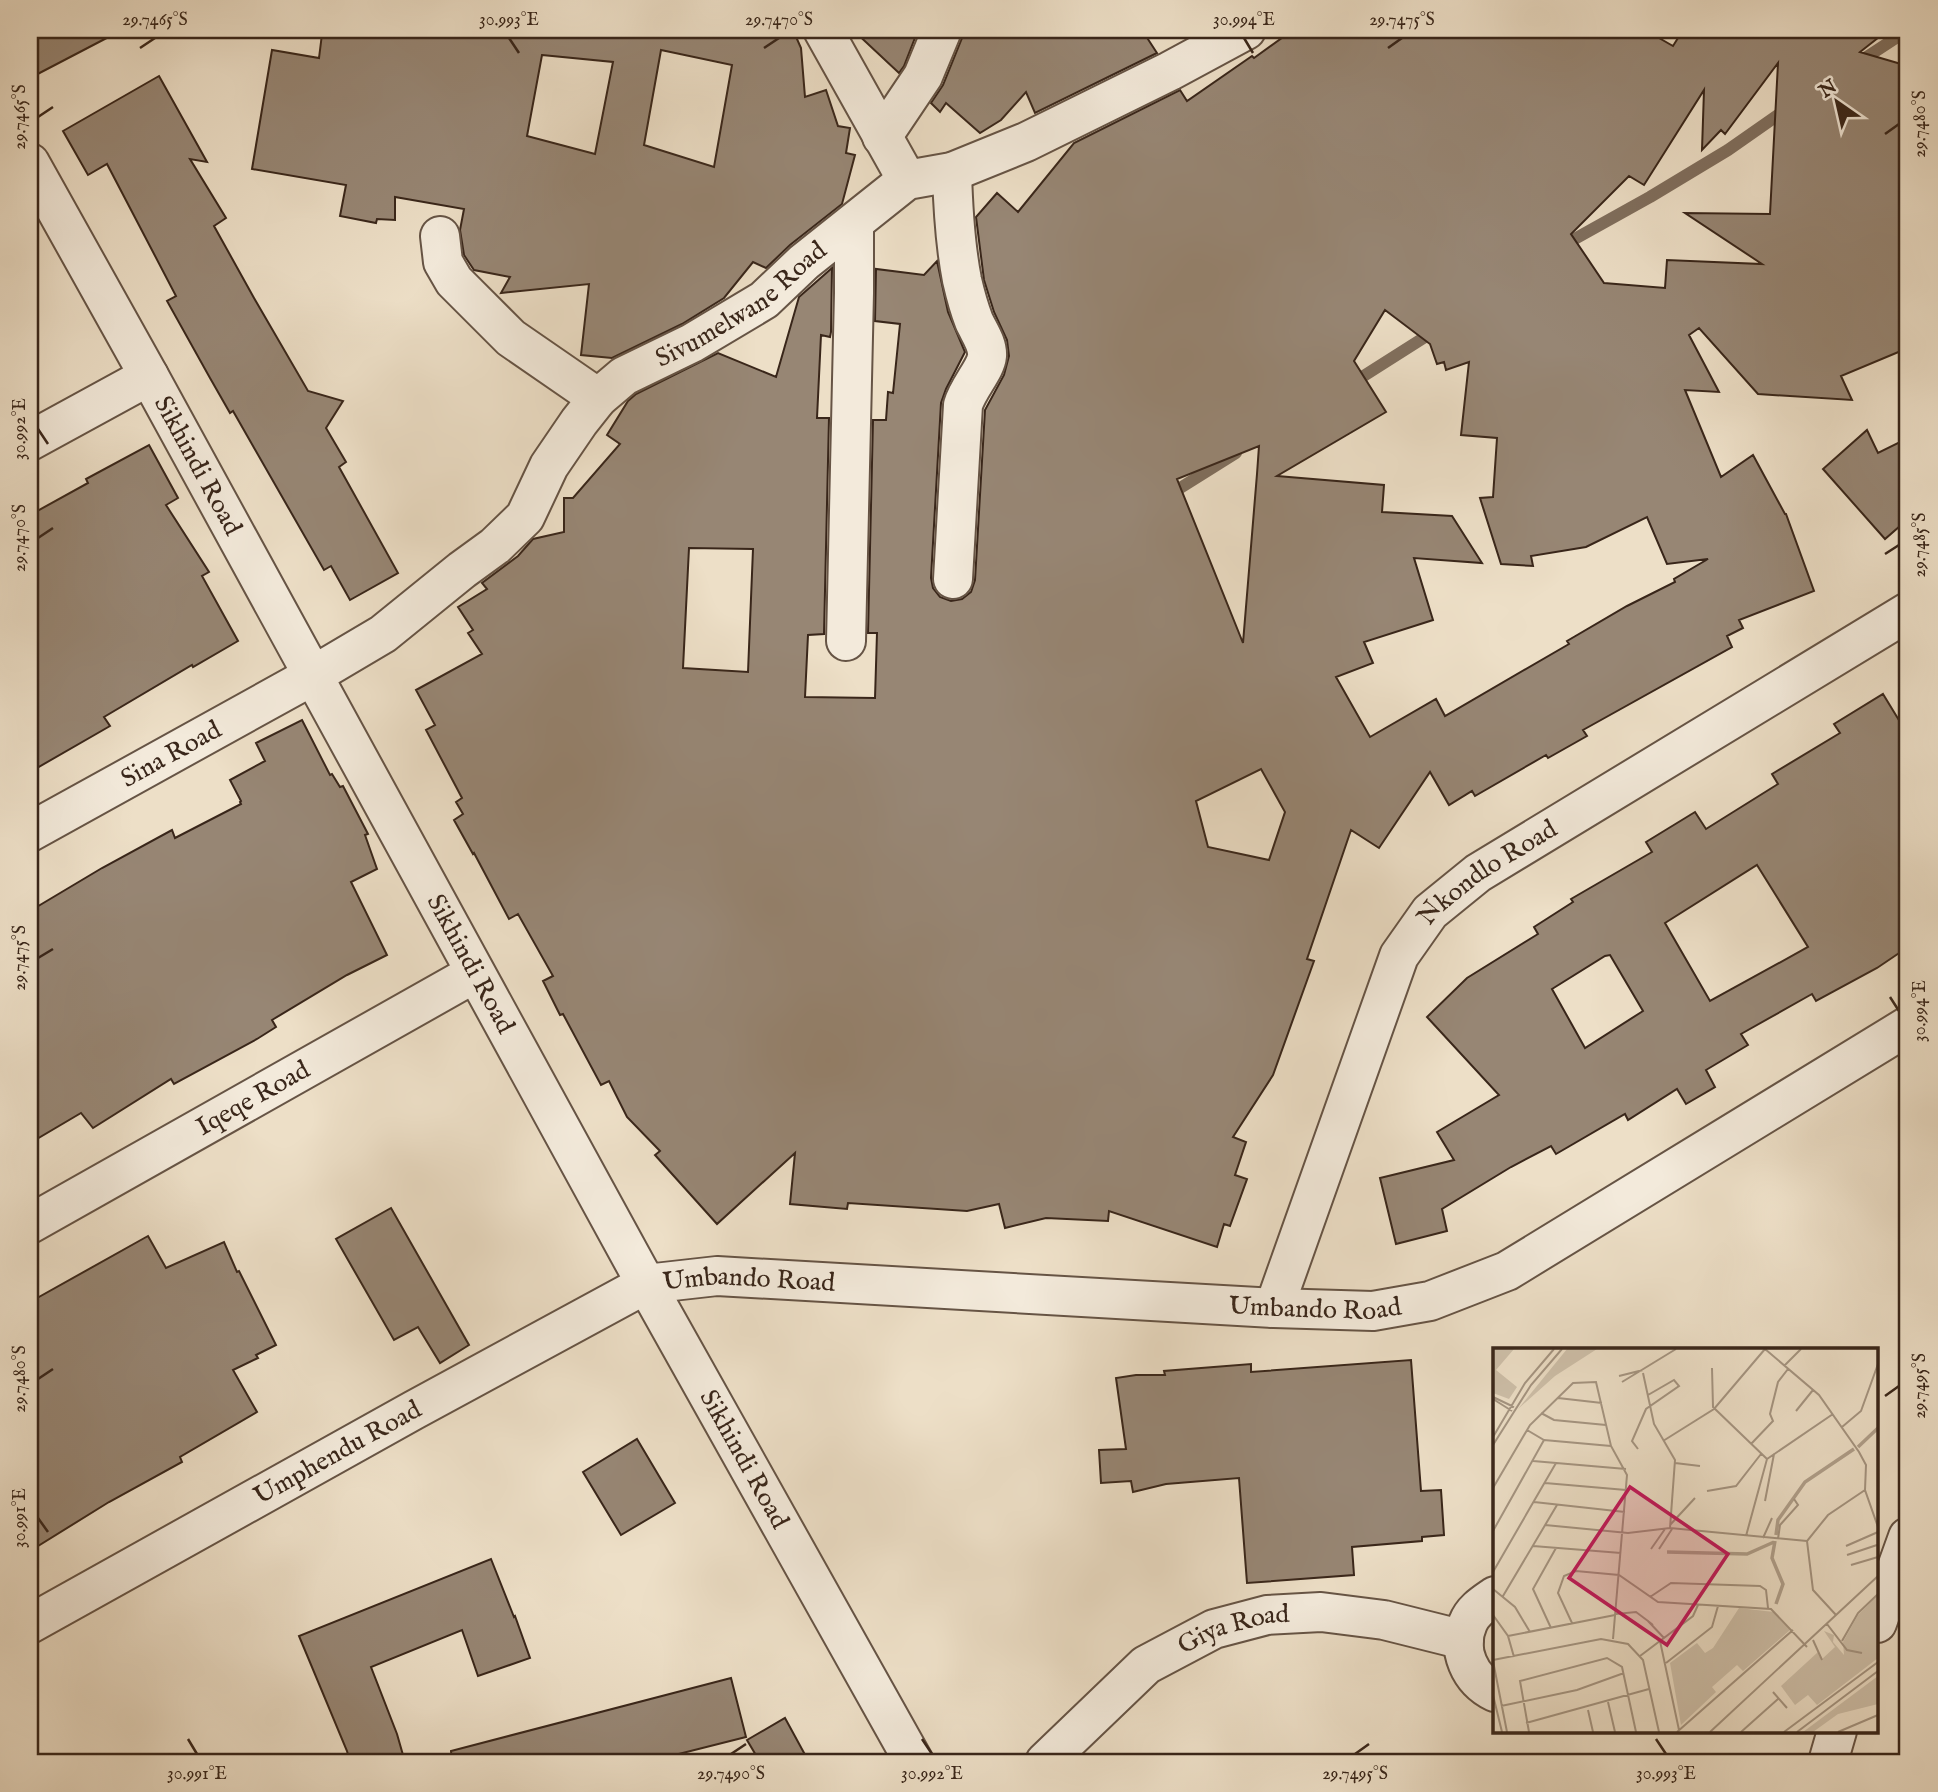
<svg xmlns="http://www.w3.org/2000/svg" width="1938" height="1792" font-family="'IM FELL English',serif">
	<style>
		.lines { fill: none; stroke-linecap: round; stroke-linejoin: round }
		.stream { stroke: #806f5e; stroke-width: 12 }
		.building { fill: #978674; stroke: #39261a; stroke-width: 2; fill-rule: evenodd }
		.minor-casing { stroke: #665445; stroke-width: 42 }
		.minor { stroke: #f3eadb; stroke-width: 38 }
		.ticks { fill: none; stroke: #39261a; stroke-width: 2.5 }
		.labels { text-anchor: middle; dominant-baseline: central; stroke-width: 6; stroke-linejoin: round; paint-order: stroke }
		.street-label { font-size: 26px; fill: #39261a; stroke: #f3eadb }
		.inset-river { fill: none; stroke: #b0a08c; stroke-width: 3.5 }
		.inset-road { fill: none; stroke: #a59582; stroke-width: 2 }
		.view { fill: #c2185b; fill-opacity: 0.15; stroke: #c2185b; stroke-width: 3.5 }
		.inset-edge { fill: none; stroke: #39261a; stroke-width: 3.5 }
		.neatline { fill: none; stroke: #39261a; stroke-width: 2.5 }
		.ticks-label { font-size: 18px; text-anchor: middle; fill: #39261a }
	</style>
	<rect width="100%" height="100%" fill="#eddfc7"/>
	<filter id="stains"><feTurbulence type="fractalNoise" baseFrequency=".00286" numOctaves="4"/><feColorMatrix values="0 0 0 0 .2 0 0 0 0 .09 0 0 0 0 .02 0 0 0 .5 -.17"/></filter>
	<radialGradient id="worn" r=".72"><stop offset=".6" stop-color="#630" stop-opacity="0"/><stop offset="1" stop-color="#630" stop-opacity=".3"/></radialGradient>
	<g class="lines">
		<g class="stream">
			<polyline points="1856,64 1908,30"/>
			<polyline points="1562,246 1650,197 1728,150 1788,108"/>
			<polyline points="1351,384 1436,330"/>
			<polyline points="1169,495 1236,453"/>
		</g>
	</g>
	<g class="building">
		<polygon points="30,30 122,30 30,78"/>
		<path d="M355,30H793L801,48L805,97L826,90L838,126L850,128L846,153L855,155L842,204L790,245L766,268L753,262L724,298L682,324L612,358L581,355L589,284L501,293L510,277L474,270L464,255L460,230L464,209L395,197V220L377,219L376,223L340,216L346,185L252,169L272,50L319,58L322,34L354,38ZM661,50L732,65L714,167L644,145ZM542,55L613,62L595,154L527,136Z"/>
		<polygon points="853,30 918,30 904,66 899,73"/>
		<polygon points="963,30 1142,30 1157,53 1035,113 1026,92 1001,120 980,133 946,103 940,112 931,103 943,85 962,38"/>
		<path d="M1293,30H1645L1673,46L1683,30H1888L1860,52L1908,66V348L1841,376L1852,400L1758,394L1699,328L1689,335L1719,392L1685,390L1721,477L1753,455L1785,514H1786L1814,591L1739,620L1743,628L1727,636L1732,647L1583,730L1587,736L1548,758L1546,755L1475,796L1472,791L1449,805L1430,772L1379,848L1351,830L1307,959L1314,961L1273,1075L1233,1137L1246,1142L1235,1175L1247,1179L1230,1226L1224,1224L1217,1247L1109,1211L1108,1221L1046,1218L1005,1228L999,1204L967,1211L848,1203L847,1209L790,1204L795,1153L717,1224L655,1155L660,1151L627,1117L609,1081L601,1085L563,1014L560,1015L543,981L553,976L518,914L509,919L474,853L473,854L454,820L463,814L456,802L462,798L426,730L435,725L416,690L482,654L468,633L473,630L458,607L487,589L482,583L518,556L533,539L564,532V498H573L620,444L607,435L628,401L636,394L718,353L776,377L799,297L832,268L831,332L830,337L821,335L817,418H829L824,634L808,635L805,697L875,698L877,633H868L873,420H886L888,392L893,393L900,324L875,321L876,269L924,275L937,261L948,312L965,352L946,389L941,403L931,578L933,588L940,597L951,601L962,599L971,592L975,580L985,410L1004,375L1009,356L1007,340L994,312L984,280L976,217L997,193L1018,212L1074,143L1180,90L1187,101L1252,56L1254,58ZM1778,63L1770,214L1685,213L1762,264L1667,260L1665,288L1604,283L1571,234L1629,176L1644,185L1704,90L1702,150L1721,130L1725,134ZM1385,310L1430,344L1437,364L1444,362L1446,370L1469,362L1461,435L1497,438L1493,497L1480,498L1501,564L1533,566L1531,556L1586,547L1647,517L1667,564L1708,559L1674,579L1675,582L1627,606L1567,641L1569,644L1445,716L1436,699L1370,737L1336,677L1373,663L1364,642L1433,620L1414,558L1482,563L1452,516L1382,512L1384,485L1277,476L1386,412L1354,361ZM1259,446L1257,474L1243,643L1177,479ZM689,548L753,549L748,672L683,668ZM1261,769L1285,812L1269,860L1208,847L1196,801Z"/>
		<polygon points="159,76 207,162 190,159 226,218 214,226 254,298 308,391 343,401 326,428 346,462 339,467 398,573 350,600 331,566 324,570 233,411 230,413 210,378 167,301 176,296 107,164 88,175 63,131"/>
		<polygon points="1867,430 1878,453 1908,438 1908,519 1885,539 1823,469"/>
		<polygon points="149,445 178,498 166,505 209,572 202,576 238,641 193,667 192,665 104,717 110,726 30,772 30,515 88,483 86,479"/>
		<path d="M1883,694L1908,735V947L1877,968L1816,1001L1812,994L1741,1034L1748,1045L1706,1070L1715,1087L1686,1104L1677,1089L1628,1120L1625,1114L1556,1154L1551,1146L1511,1167L1442,1209L1447,1231L1396,1244L1380,1178L1454,1160L1437,1132L1499,1095L1427,1017L1467,978L1538,934L1534,927L1573,902L1571,899L1652,852L1646,842L1695,812L1706,829L1778,784L1772,774L1840,733L1834,724ZM1757,865L1808,947L1710,1001L1665,923ZM1610,955L1643,1011L1585,1048L1552,989L1605,956Z"/>
		<polygon points="302,720 330,775 332,774 340,787 343,786 368,834 365,835 377,869 351,882 387,955 347,975 272,1020 276,1027 257,1039 174,1084 171,1079 93,1128 81,1113 30,1143 30,911 102,868 172,830 175,838 241,804 240,802 241,801 230,780 265,761 256,743"/>
		<polygon points="391,1208 469,1345 440,1363 418,1327 394,1340 336,1239"/>
		<polygon points="148,1236 166,1268 224,1242 237,1272 239,1271 276,1345 256,1355 258,1358 233,1370 257,1412 180,1457 182,1462 109,1502 30,1551 30,1302"/>
		<polygon points="1411,1360 1421,1491 1441,1490 1444,1535 1422,1537 1422,1541 1352,1547 1354,1575 1247,1583 1239,1478 1166,1484 1133,1492 1131,1481 1101,1483 1099,1450 1126,1449 1116,1378 1136,1375 1165,1375 1164,1371 1251,1364 1251,1372"/>
		<polygon points="637,1439 675,1503 621,1535 583,1472"/>
		<polygon points="491,1559 514,1617 515,1616 530,1658 478,1676 462,1630 371,1667 397,1734 405,1762 350,1762 347,1751 299,1636"/>
		<polygon points="731,1678 746,1737 647,1762 452,1762 451,1751"/>
		<polygon points="785,1718 809,1762 760,1762 747,1740"/>
	</g>
	<g class="lines">
		<defs>
			<g id="minor">
				<polyline points="823,30 907,180"/>
				<polyline points="882,137 923,76 942,30"/>
				<path id="s1" d="M30,163L149,376L646,1284L914,1762"/>
				<path d="M952,172C953,208 955,244 962,280C965,293 969,308 974,321C979,332 988,344 987,356C986,369 968,388 963,405L953,579"/>
				<polyline points="440,236 443,262 454,281 511,338 598,398"/>
				<polyline points="30,441 149,376"/>
				<polyline points="846,641 854,293 854,223"/>
				<path id="s2" d="M30,832L312,676L383,634L462,570L495,546L525,517L549,466L579,422L598,398L624,376L692,343L764,300L804,262L907,180L952,172L1026,142L1170,71L1246,30"/>
				<path id="s3" d="M30,1224L475,973"/>
				<path id="s4" d="M1274,1308L1399,956L1430,912L1478,873L1908,612"/>
				<path d="M1495,1596C1485,1603 1473,1610 1468,1623C1456,1650 1470,1680 1495,1692"/>
				<polyline points="1877,1623 1908,1537"/>
				<path id="s5" d="M30,1624L414,1410L646,1284L717,1276L1274,1308L1373,1311L1430,1301L1507,1271L1908,1026"/>
				<path id="s6" d="M1045,1762L1146,1665L1214,1629L1267,1615L1321,1612L1384,1620L1464,1640"/>
				<polyline points="1828,1762 1837,1731"/>
			</g>
		</defs>
		<use href="#minor" class="minor-casing"/>
		<use href="#minor" class="minor"/>
	</g>
	<path class="ticks" d="M509,38L519,53M1244,38L1253,53M140,48L155,38M764,48L779,38M1388,48L1402,38M38,117L53,107M1885,134L1899,124M38,429L48,444M38,538L53,528M1885,554L1899,545M38,958L53,949M1890,997L1899,1011M38,1379L53,1369M1885,1396L1899,1386M38,1518L48,1532M188,1739L197,1754M922,1739L932,1754M1656,1739L1666,1754M731,1754L746,1744M1355,1754L1369,1744"/>
	<g class="labels">
		<g class="street-label">
			<text stroke="none"><textPath href="#s2" startOffset="901">Sivumelwane Road</textPath></text>
			<text stroke="none"><textPath href="#s1" startOffset="346">Sikhindi Road</textPath></text>
			<text stroke="none"><textPath href="#s2" startOffset="161">Sina Road</textPath></text>
			<text stroke="none"><textPath href="#s4" startOffset="497">Nkondlo Road</textPath></text>
			<text stroke="none"><textPath href="#s1" startOffset="914">Sikhindi Road</textPath></text>
			<text stroke="none"><textPath href="#s3" startOffset="256">Iqeqe Road</textPath></text>
			<text stroke="none"><textPath href="#s5" startOffset="807">Umbando Road</textPath></text>
			<text stroke="none"><textPath href="#s5" startOffset="1374">Umbando Road</textPath></text>
			<text stroke="none"><textPath href="#s5" startOffset="352">Umphendu Road</textPath></text>
			<text stroke="none"><textPath href="#s1" startOffset="1480">Sikhindi Road</textPath></text>
			<text stroke="none"><textPath href="#s6" startOffset="236">Giya Road</textPath></text>
		</g>
	</g>
	<g transform="translate(1493 1348)">
		<rect width="385" height="385" fill="#eddfc7"/>
		<path d="M0,1H21L3,22L24,39L16,51L0,45ZM74,1H104L62,28L25,61ZM385,247V310L324,357L315,347L302,357L288,338L325,304L328,312L342,299L331,283L341,287L340,294L351,307L350,294L365,267ZM246,260L281,264L297,282L250,323L244,317L219,339L223,344L188,377L177,315L204,295L212,305L220,300ZM385,328V356L345,366L320,384H310Z" fill="#cec0aa"/>
		<path class="inset-river" d="M365,99L385,80M283,187L285,172L312,134L361,101M282,193L279,210L290,236L283,256M174,204L254,206L281,194"/>
		<path class="inset-road" d="M272,1L326,47L366,104L373,117L372,142L385,179M291,18L308,1M219,20L220,59L274,111M150,25L161,76L182,112L177,180M126,28L150,22M129,34L183,1M0,49L21,59M65,50L109,55M0,51L19,63M303,63L320,42M48,65L61,72L113,77M349,79L368,63L385,16M34,82L51,92L118,98M0,89L32,35L61,1M170,93L221,61L272,1M258,96L280,73L277,66L285,34L295,21M0,97L38,37L69,1M145,101L139,93L153,61L186,38L181,32L155,47M40,113L133,121M182,115L207,118M52,135L133,142M0,140L37,77L80,35L103,34L118,98L134,127L120,291M214,143L243,138L268,106M272,153L281,106M41,154L132,164M52,177L135,185L177,180L314,193M177,177L202,150M0,183L51,92M253,188L274,111L340,66M270,190L279,170M285,191L287,177L305,157L301,151M40,198L128,205M353,198L385,184M158,201L172,181M166,201L179,181M354,207L384,197M358,217L385,209M0,224L63,115M0,241L22,259L37,284M10,248L64,157M157,249L178,235L267,238L273,242L275,260M123,266L143,264L155,273M0,267L15,288L21,309M343,267L320,242L314,193L335,167L372,142M79,275L65,245L71,228L83,223L126,227L165,254L278,261L314,299M334,276L354,302L369,305M160,277L155,273L171,290M58,280L40,241L63,200M15,288L122,267M320,292L329,312M167,293L186,382M349,293L365,265L385,246M147,308L200,268L205,257M0,312L108,291L135,296L150,312L166,384M0,313L14,384M173,315L219,279L225,258M280,344L294,360M0,347L9,384M115,354L122,384M8,358L84,342L131,325M95,362L100,384M33,375L156,341M36,384L27,333L114,310L129,319L143,384M184,384L300,282M217,384L385,228M248,384L285,351M291,384L385,314M304,384L385,323M345,384L385,367"/>
		<path class="view" d="M137,139L235,206L174,297L76,230Z"/>
		<rect width="385" height="385" class="inset-edge"/>
	</g>
	<rect width="1938" height="1792" fill="none" stroke="#eddfc7" stroke-width="77"/>
	<g transform="translate(1837 102) rotate(326)" stroke="#f3eadb" stroke-width="5" paint-order="stroke">
	<path d="M0-5L12 26L0 18L-12 26Z" fill="#39261a"/>
	<text y="-10" font-size="19" font-weight="bold" text-anchor="middle" fill="#39261a">N</text>
	</g>
	<rect x="38" y="38" width="1861" height="1716" class="neatline"/>
	<g class="ticks-label">
		<text x="155" y="25">29.7465°S</text>
		<text x="509" y="25">30.993°E</text>
		<text x="779" y="25">29.7470°S</text>
		<text x="1244" y="25">30.994°E</text>
		<text x="1402" y="25">29.7475°S</text>
		<text transform="translate(19 117) rotate(-90)" y="6">29.7465°S</text>
		<text transform="translate(1919 124) rotate(-90)" y="6">29.7480°S</text>
		<text transform="translate(19 429) rotate(-90)" y="6">30.992°E</text>
		<text transform="translate(19 538) rotate(-90)" y="6">29.7470°S</text>
		<text transform="translate(1919 545) rotate(-90)" y="6">29.7485°S</text>
		<text transform="translate(19 958) rotate(-90)" y="6">29.7475°S</text>
		<text transform="translate(1919 1011) rotate(-90)" y="6">30.994°E</text>
		<text transform="translate(19 1379) rotate(-90)" y="6">29.7480°S</text>
		<text transform="translate(1919 1386) rotate(-90)" y="6">29.7495°S</text>
		<text transform="translate(19 1518) rotate(-90)" y="6">30.991°E</text>
		<text x="197" y="1779">30.991°E</text>
		<text x="731" y="1779">29.7490°S</text>
		<text x="932" y="1779">30.992°E</text>
		<text x="1355" y="1779">29.7495°S</text>
		<text x="1666" y="1779">30.993°E</text>
	</g>
	<rect width="100%" height="100%" filter="url(#stains)"/>
	<rect width="100%" height="100%" fill="url(#worn)"/>
</svg>
